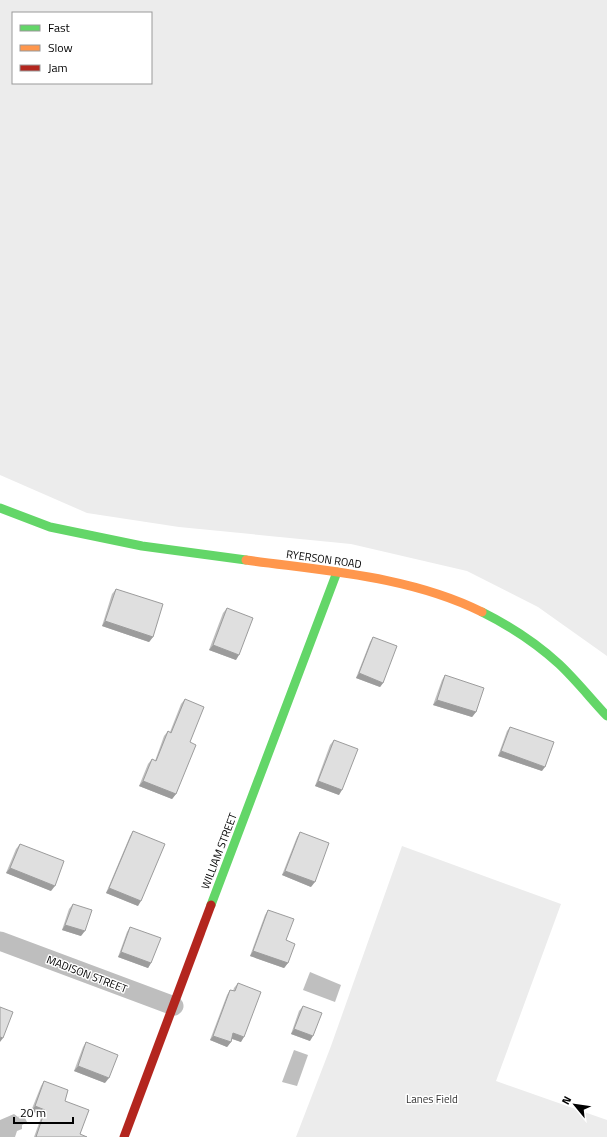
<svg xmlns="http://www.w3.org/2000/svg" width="607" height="1137" font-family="'Titillium Web',sans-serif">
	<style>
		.green { fill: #ececec; fill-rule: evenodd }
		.water { fill: #bfbfbf }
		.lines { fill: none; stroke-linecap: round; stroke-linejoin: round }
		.street { stroke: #bebebe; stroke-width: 19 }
		.fast { stroke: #63d668; stroke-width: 9 }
		.slow { stroke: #ff974d; stroke-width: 9 }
		.jam { stroke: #b3261e; stroke-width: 9 }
		.wall { fill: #c0c0c0 }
		.shaded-wall { fill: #9c9c9c }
		.building { fill: #dfdfdf; stroke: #9c9c9c }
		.labels { text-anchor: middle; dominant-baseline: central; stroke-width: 3; stroke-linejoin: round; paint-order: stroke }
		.street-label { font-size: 11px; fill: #000; stroke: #fff }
		.park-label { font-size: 11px; fill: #333; stroke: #fff }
	</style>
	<rect width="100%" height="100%" fill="#fff"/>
	<g class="green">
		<path d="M0,0H607V656L538,607L467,571L351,544L179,527L87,513L0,475ZM13,13H151V83H13Z"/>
		<polygon points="402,846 561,904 496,1081 607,1120 607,1137 296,1137 331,1046"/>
	</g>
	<g class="water">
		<polygon points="310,972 341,985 335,1002 303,990"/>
		<polygon points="294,1050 308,1055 297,1086 282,1082"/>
		<polygon points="14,1114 18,1117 23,1114 27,1122 22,1125 22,1129 17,1131 15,1137 0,1137 0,1120"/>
	</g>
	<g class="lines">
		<polyline class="street" points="0,941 174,1006"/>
		<g class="fast">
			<polyline points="0,508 50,527 142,546 246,560"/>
			<path d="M482,612C510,626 536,643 559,664C576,680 591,699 607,716"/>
			<polyline points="211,905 337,572"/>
		</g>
		<path class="slow" d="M246,560C325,571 410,576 482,612"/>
		<polyline class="jam" points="124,1137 211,905"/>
	</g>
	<g class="wall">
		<polygon points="116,589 153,637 149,642 102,626 112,594"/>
		<polygon points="227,608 236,660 209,650 223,613"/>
		<polygon points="373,637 383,683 380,687 356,678 370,642"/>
		<polygon points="445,675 476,712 472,717 433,705 442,680"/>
		<polygon points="185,699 190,742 176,794 172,799 139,786 148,764 152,759 155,761 164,736 168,731 170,732 181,704"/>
		<polygon points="510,727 542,771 498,756 507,731"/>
		<polygon points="334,740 339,795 315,786 330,745"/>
		<polygon points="133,831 138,906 106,893 130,836"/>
		<polygon points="300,832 311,887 282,875 297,837"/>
		<polygon points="20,844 51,891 6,873 16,849"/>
		<polygon points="73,904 81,936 62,930 69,909"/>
		<polygon points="268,910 286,940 288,963 284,968 250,956 265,915"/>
		<polygon points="130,927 151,963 148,968 118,957 127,932"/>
		<polygon points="238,983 241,1042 232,1039 231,1042 227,1047 210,1040 227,995 230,990 233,991 234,988"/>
		<polygon points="303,1006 310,1041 291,1034 299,1011"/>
		<polygon points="86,1042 105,1083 74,1071 83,1047"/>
		<polygon points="44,1081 65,1101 80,1134 87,1137 34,1137 42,1115 31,1111 41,1086"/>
	</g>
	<g class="shaded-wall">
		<polygon points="105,621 153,637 149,642 102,626"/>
		<polygon points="213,645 239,655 236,660 209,650"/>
		<polygon points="359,673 383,683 380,687 356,678"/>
		<polygon points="437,700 476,712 472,717 433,705"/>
		<polygon points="501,751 545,767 542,771 498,756"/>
		<polygon points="143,781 176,794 172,799 139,786"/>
		<polygon points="318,781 342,790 339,795 315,786"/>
		<polygon points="10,868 55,886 51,891 6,873"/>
		<polygon points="285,871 315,882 311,887 282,875"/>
		<polygon points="109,888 141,901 138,906 106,893"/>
		<polygon points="65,925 85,931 81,936 62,930"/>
		<polygon points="253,951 288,963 284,968 250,956"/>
		<polygon points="121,952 151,963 148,968 118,957"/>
		<polygon points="294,1029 313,1036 310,1041 291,1034"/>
		<polygon points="233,1033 244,1037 241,1042 230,1038"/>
		<polygon points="213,1036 231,1042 227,1047 210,1040"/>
		<polygon points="0,1037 3,1038 0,1042"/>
		<polygon points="78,1066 109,1078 105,1083 74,1071"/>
		<polygon points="35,1106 45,1110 42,1115 31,1111"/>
	</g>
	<g class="building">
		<polygon points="116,589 163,604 153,637 105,621"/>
		<polygon points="227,608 253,618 239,655 213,645"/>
		<polygon points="373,637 397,646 383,683 359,673"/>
		<polygon points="445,675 484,688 476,712 437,700"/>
		<polygon points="185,699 204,707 190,742 196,745 176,794 143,781 152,759 156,761 168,731 171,733"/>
		<polygon points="510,727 554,742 545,767 501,751"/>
		<polygon points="334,740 358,749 342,790 318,781"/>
		<polygon points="133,831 165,844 141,901 109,888"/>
		<polygon points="300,832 329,843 315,882 285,871"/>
		<polygon points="20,844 64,861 55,886 10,868"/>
		<polygon points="73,904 92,910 85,931 65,925"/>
		<polygon points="268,910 294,919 286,940 295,944 288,963 253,951"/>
		<polygon points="130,927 161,938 151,963 121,952"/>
		<polygon points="238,983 261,992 244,1037 233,1033 231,1042 213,1036 230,990 235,991"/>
		<polygon points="303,1006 322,1013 313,1036 294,1029"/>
		<polygon points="0,1007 13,1012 3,1038 0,1037"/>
		<polygon points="86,1042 118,1055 109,1078 78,1066"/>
		<polygon points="44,1081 68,1090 65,1101 89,1110 80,1134 87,1137 36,1137 45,1110 35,1106"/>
	</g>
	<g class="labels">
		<g class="street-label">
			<text transform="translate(324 559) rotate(8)">RYERSON ROAD</text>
			<text transform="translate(219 851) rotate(-69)">WILLIAM STREET</text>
			<text transform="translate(87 974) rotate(21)">MADISON STREET</text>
		</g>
		<g class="park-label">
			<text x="432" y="1099">Lanes Field</text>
		</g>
	</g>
	<rect x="12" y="12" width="140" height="72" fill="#ffffff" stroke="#999999"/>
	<rect x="20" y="25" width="20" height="6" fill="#63d668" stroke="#999999"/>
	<text x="48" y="32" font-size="12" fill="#000000">Fast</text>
	<rect x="20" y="45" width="20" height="6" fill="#ff974d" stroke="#999999"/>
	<text x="48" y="52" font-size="12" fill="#000000">Slow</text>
	<rect x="20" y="65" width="20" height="6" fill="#b3261e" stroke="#999999"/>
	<text x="48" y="72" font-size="12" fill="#000000">Jam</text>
	<g transform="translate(575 1105) rotate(299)" stroke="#ffffff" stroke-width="3" paint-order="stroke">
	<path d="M0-3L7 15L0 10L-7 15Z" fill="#000000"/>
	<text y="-6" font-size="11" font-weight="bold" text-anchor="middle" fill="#000000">N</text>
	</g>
	<path d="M14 1117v6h59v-6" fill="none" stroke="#000000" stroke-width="2"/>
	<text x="20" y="1117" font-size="12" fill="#000000" stroke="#ffffff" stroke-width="3" paint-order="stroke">20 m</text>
</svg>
